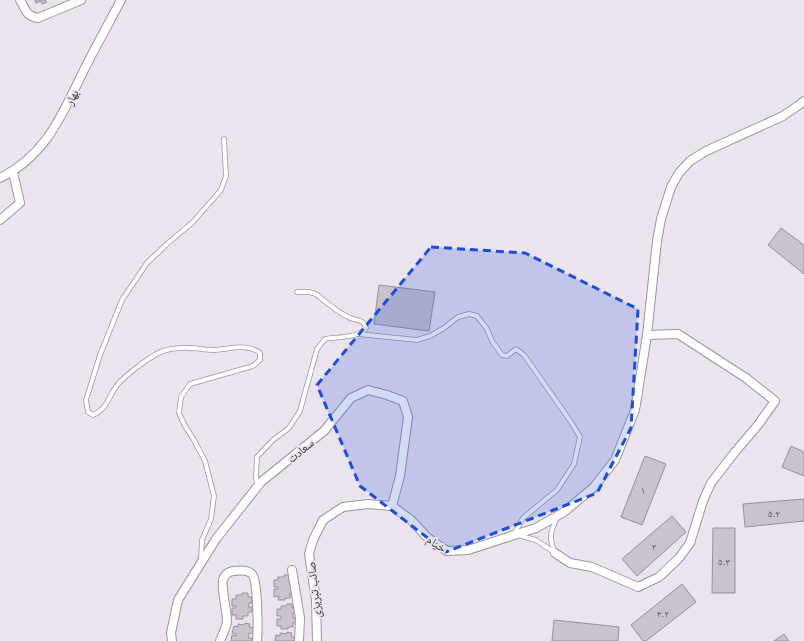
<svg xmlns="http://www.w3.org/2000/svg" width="804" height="641" font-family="Barlow,'Noto Naskh Arabic',sans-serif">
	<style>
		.building { fill: #cac2cd; stroke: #978f99 }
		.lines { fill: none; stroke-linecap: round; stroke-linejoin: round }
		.service-casing { stroke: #9c949e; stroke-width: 5.5 }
		.minor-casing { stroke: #9c949e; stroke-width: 10 }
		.service { stroke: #fff; stroke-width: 4 }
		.minor { stroke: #fff; stroke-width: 8 }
		.marked { fill: #1d4ed8; fill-opacity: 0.2; stroke: #1d4ed8; stroke-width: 3; stroke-dasharray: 8 5; stroke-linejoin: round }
		.labels { text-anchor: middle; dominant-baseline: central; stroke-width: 4; stroke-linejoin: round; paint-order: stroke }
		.number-label { font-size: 10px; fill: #5a565c }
		.street-label { font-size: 12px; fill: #353236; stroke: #ebe3ee }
	</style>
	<rect width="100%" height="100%" fill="#ebe3ee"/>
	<g class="building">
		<polygon points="35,0 45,0 47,2 42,4 41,1 36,3"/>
		<polygon points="781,228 804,245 804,274 768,245"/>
		<polygon points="379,285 435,292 429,331 374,324"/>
		<polygon points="791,446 804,452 804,476 782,467"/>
		<polygon points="645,456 666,464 642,525 621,517"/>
		<polygon points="804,499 804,521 745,527 743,504"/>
		<polygon points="672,516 686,532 637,576 622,559"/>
		<polygon points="713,528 735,528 735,593 712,593"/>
		<polygon points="284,575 290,575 291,589 294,589 294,593 290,593 290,598 285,598 285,600 278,600 279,596 274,597 274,589 278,589 278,587 274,587 274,580 278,580 278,577 284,577"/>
		<polygon points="682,584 696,602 646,641 643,641 631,625"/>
		<polygon points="242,593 248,593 248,597 252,597 252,603 249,603 248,607 252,607 252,612 248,612 248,616 243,616 243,619 236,619 236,615 232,615 232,608 236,608 236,606 232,606 232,599 236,599 236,595 242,595"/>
		<polygon points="287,604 292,604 292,608 297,608 297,613 293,613 293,618 297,618 297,622 293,623 293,627 288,627 288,629 281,629 281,626 277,626 277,619 281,619 281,616 277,616 277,609 281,609 281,606 286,606"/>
		<polygon points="554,620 619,627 618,641 552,641"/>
		<polygon points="245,623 250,624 249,627 254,628 253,634 249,633 248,638 252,638 251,641 231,641 232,635 236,636 236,634 232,633 234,626 238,627 238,624 244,625"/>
		<polygon points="287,632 292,633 291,637 296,637 295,641 275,641 276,635 280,636 280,633 286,634"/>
		<polygon points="784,634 789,641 774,641"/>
	</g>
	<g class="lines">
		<defs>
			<g id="service">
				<polyline points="358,334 417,340 430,336 444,328 458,317 469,314 477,316 487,329 492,341 502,355 507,356 516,349 524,355 571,422 580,437 574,464 557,490 523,518 514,534 536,540 555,553"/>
				<path d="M257,486L256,476L257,457L273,440L289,428L300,411L317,349L325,339C336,337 359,338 366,328C365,319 355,321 348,317C336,311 326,302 316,294L309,292H297"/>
				<path d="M555,552C548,538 551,531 557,517"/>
				<path d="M201,559L202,540L211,519L214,496L205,461L194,440L185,426L179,413L181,397L190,384L253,366L260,360V353C247,343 230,349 215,350C204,350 192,347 181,348C176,348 169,349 163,351C153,354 120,379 115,388C108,399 106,410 93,415L88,412L86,400L100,355L122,300L147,263L168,243L193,222L221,190L226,176L224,139"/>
			</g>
			<g id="minor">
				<path d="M20,0C26,10 26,16 38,18L81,0"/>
				<path d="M0,178C47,155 62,114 84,70C96,46 109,23 121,0"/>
				<polyline points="0,220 20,203 13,172"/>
				<polyline points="555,553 570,563 592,567 638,587 659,577 679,558 690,543 703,501 711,483 735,452 758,425 775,401 746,378 678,334 647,335"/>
				<polyline points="292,570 300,618 299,641"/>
				<polyline points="172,641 171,633 178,600 216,539 261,482 324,431 351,398 368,390 387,395 403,401 408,417 400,476 392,506"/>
				<path d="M220,641C222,635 227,627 227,621C227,611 221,588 223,580C224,575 229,571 234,571C239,570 248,570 252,574C258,580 258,631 257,641"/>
				<polyline points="317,641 316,600 309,554 313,540 323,520 343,507 368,504 392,506 411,520 428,538 447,551 468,550 536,528 564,512 594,487 615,460 635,410 647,335 657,241 661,219 671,187 679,173 690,161 706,151 783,116 799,105 804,101"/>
			</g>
		</defs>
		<use href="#service" class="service-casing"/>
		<use href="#minor" class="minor-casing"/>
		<use href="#service" class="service"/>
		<use href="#minor" class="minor"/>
	</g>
	<path class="marked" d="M431,247L525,253L638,309L631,428L597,493L446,552L360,486L317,385Z"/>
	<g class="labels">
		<g class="number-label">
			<text x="643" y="490">۱</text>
			<text x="774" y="513">۵.۲</text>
			<text x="654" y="546">۲</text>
			<text x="724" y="561">۵.۳</text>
			<text x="663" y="613">۳.۲</text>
		</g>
		<g class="street-label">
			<text transform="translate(71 97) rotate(-64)">بهار</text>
			<text transform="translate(300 450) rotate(-39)">سعادت</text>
			<text transform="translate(437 543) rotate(33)">خیام</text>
			<text transform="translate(313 590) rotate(-96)">صائب تبریزی</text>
		</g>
	</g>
</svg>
